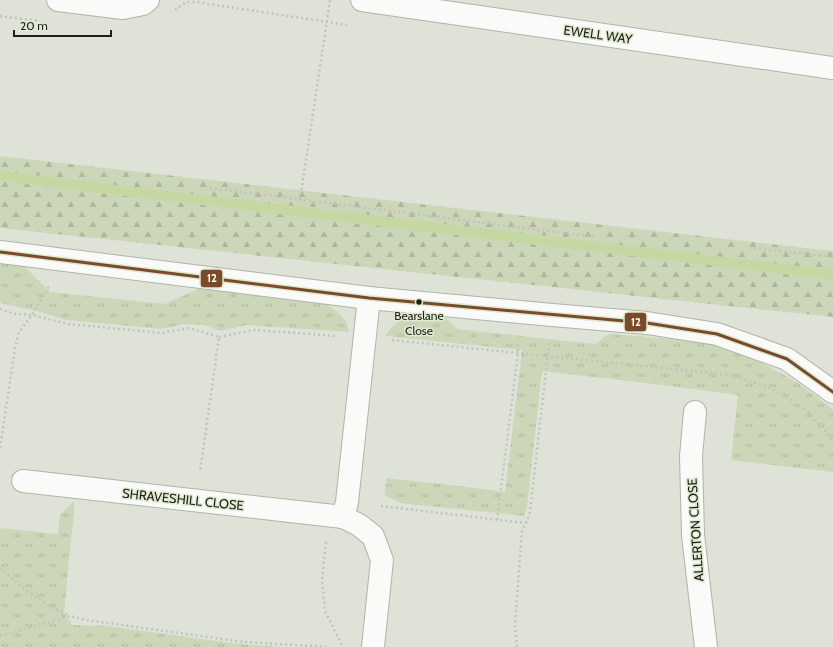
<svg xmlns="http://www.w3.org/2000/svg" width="833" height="647" font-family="Cabin,sans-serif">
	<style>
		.grass { fill: url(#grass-tufts) }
		.forest { fill: url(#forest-firs) }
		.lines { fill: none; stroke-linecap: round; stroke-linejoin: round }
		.stream { stroke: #c5d8a2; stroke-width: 10 }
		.street-casing { stroke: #afb3a9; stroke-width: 24 }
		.path { stroke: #c1c3bf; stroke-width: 2.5; stroke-dasharray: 2 3; stroke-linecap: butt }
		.street { stroke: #fafbf9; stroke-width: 22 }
		.bus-1-casing { stroke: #e0e9d1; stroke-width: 6 }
		.bus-1 { stroke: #7a4b2a; stroke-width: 3 }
		.bus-dot { fill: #1d2018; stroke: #e0e9d1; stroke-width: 1.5 }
		.labels { text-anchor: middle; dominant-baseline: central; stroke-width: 3; stroke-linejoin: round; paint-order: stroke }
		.bus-label { font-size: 12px; fill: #1d2018; stroke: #e0e9d1 }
		.street-label { font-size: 13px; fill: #1d2018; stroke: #e0e9d1 }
		.line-badge { stroke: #e0e9d1; stroke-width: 1.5 }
		.badge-label { font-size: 11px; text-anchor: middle; font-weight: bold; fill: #fff }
	</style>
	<defs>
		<pattern id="grass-tufts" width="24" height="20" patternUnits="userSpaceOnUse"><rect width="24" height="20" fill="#ccd7b9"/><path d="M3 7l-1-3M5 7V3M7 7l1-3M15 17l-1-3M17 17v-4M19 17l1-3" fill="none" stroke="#afb89e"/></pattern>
		<pattern id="forest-firs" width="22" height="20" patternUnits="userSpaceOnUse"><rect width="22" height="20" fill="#ccd7b9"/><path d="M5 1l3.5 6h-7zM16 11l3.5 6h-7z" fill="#afb89e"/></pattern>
	</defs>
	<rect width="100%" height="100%" fill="#dfe3d7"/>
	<g class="grass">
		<polygon points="0,263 24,266 50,292 165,304 202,287 307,300 326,304 338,312 346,321 349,332 247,325 220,331 204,325 184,324 161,329 66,320 40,312 0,303"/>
		<path d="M417,310L442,314L457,329L595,344L609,334L686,340L717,346L755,359L798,383L833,409V472L731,460L738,395L670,386L542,371L527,507L524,516L401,503L385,496L386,478L459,486L505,492L522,350L385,336C395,322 402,317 417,310Z"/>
		<polygon points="74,501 74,513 69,560 64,614 72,625 106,626 239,644 281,647 0,647 0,528 58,534 60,515"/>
	</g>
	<polygon class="forest" points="0,156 833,251 833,317 0,228"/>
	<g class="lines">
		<polyline class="stream" points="0,176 833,275"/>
		<defs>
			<g id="street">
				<polyline points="58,0 123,8 143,4 148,0"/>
				<polyline points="362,0 833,68"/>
				<polyline points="0,252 369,298 552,315 647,323 717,334 787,359 833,392"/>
				<polyline points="369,298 347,502 343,517 359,525 373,536 382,560 373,647"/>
				<polyline points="695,412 691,456 693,535 706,647"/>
				<polyline points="23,481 343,517"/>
			</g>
		</defs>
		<use href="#street" class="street-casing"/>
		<g class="path">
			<polyline points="175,10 186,2 196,2 347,25"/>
			<polyline points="0,16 39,21"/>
			<polyline points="210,188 595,237"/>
			<polyline points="300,200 330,0"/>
			<polyline points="754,248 833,257"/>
			<polyline points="0,309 14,314 32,315 68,324 163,333 189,328 219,337 200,472"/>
			<polyline points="219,337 254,330 337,336"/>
			<polyline points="392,340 731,375 768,387 793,401"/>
			<polyline points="804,408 826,432 833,443"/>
			<polyline points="0,448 15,348 19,332 32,315 49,286"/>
			<polyline points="381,506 526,523"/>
			<polyline points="497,520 518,353 518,341"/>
			<polyline points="326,542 322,581 325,611 343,647"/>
			<polyline points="0,568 24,589 51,607 70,616"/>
			<polyline points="0,636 70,616 86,620 244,642 330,647"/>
			<polyline points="517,647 515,626 522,530 526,523 530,512 549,343"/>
		</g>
		<use href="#street" class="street"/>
		<defs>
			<polyline id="bus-1" points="0,252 369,298 647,323 717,334 787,359 833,392"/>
		</defs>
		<use href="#bus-1" class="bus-1-casing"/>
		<use href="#bus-1" class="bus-1"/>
	</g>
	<circle class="bus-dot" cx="419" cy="302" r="3.5"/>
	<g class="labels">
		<g class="bus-label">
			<text x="419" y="315">Bearslane<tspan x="419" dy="15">Close</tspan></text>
		</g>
		<g class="street-label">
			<text transform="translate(598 34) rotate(8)">EWELL WAY</text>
			<text transform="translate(183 499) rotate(6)">SHRAVESHILL CLOSE</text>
			<text transform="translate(695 530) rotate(-94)">ALLERTON CLOSE</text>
		</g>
	</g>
	<g class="line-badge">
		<rect x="200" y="269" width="23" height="19" rx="4" fill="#7a4b2a"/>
		<rect x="624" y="312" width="23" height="20" rx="4" fill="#7a4b2a"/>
	</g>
	<g class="badge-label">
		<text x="212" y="282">12</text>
		<text x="636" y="326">12</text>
	</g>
	<path d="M14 30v6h97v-6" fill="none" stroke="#1d2018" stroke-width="2"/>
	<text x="20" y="30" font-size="12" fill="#1d2018" stroke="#e0e9d1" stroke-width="3" paint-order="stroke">20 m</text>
</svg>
